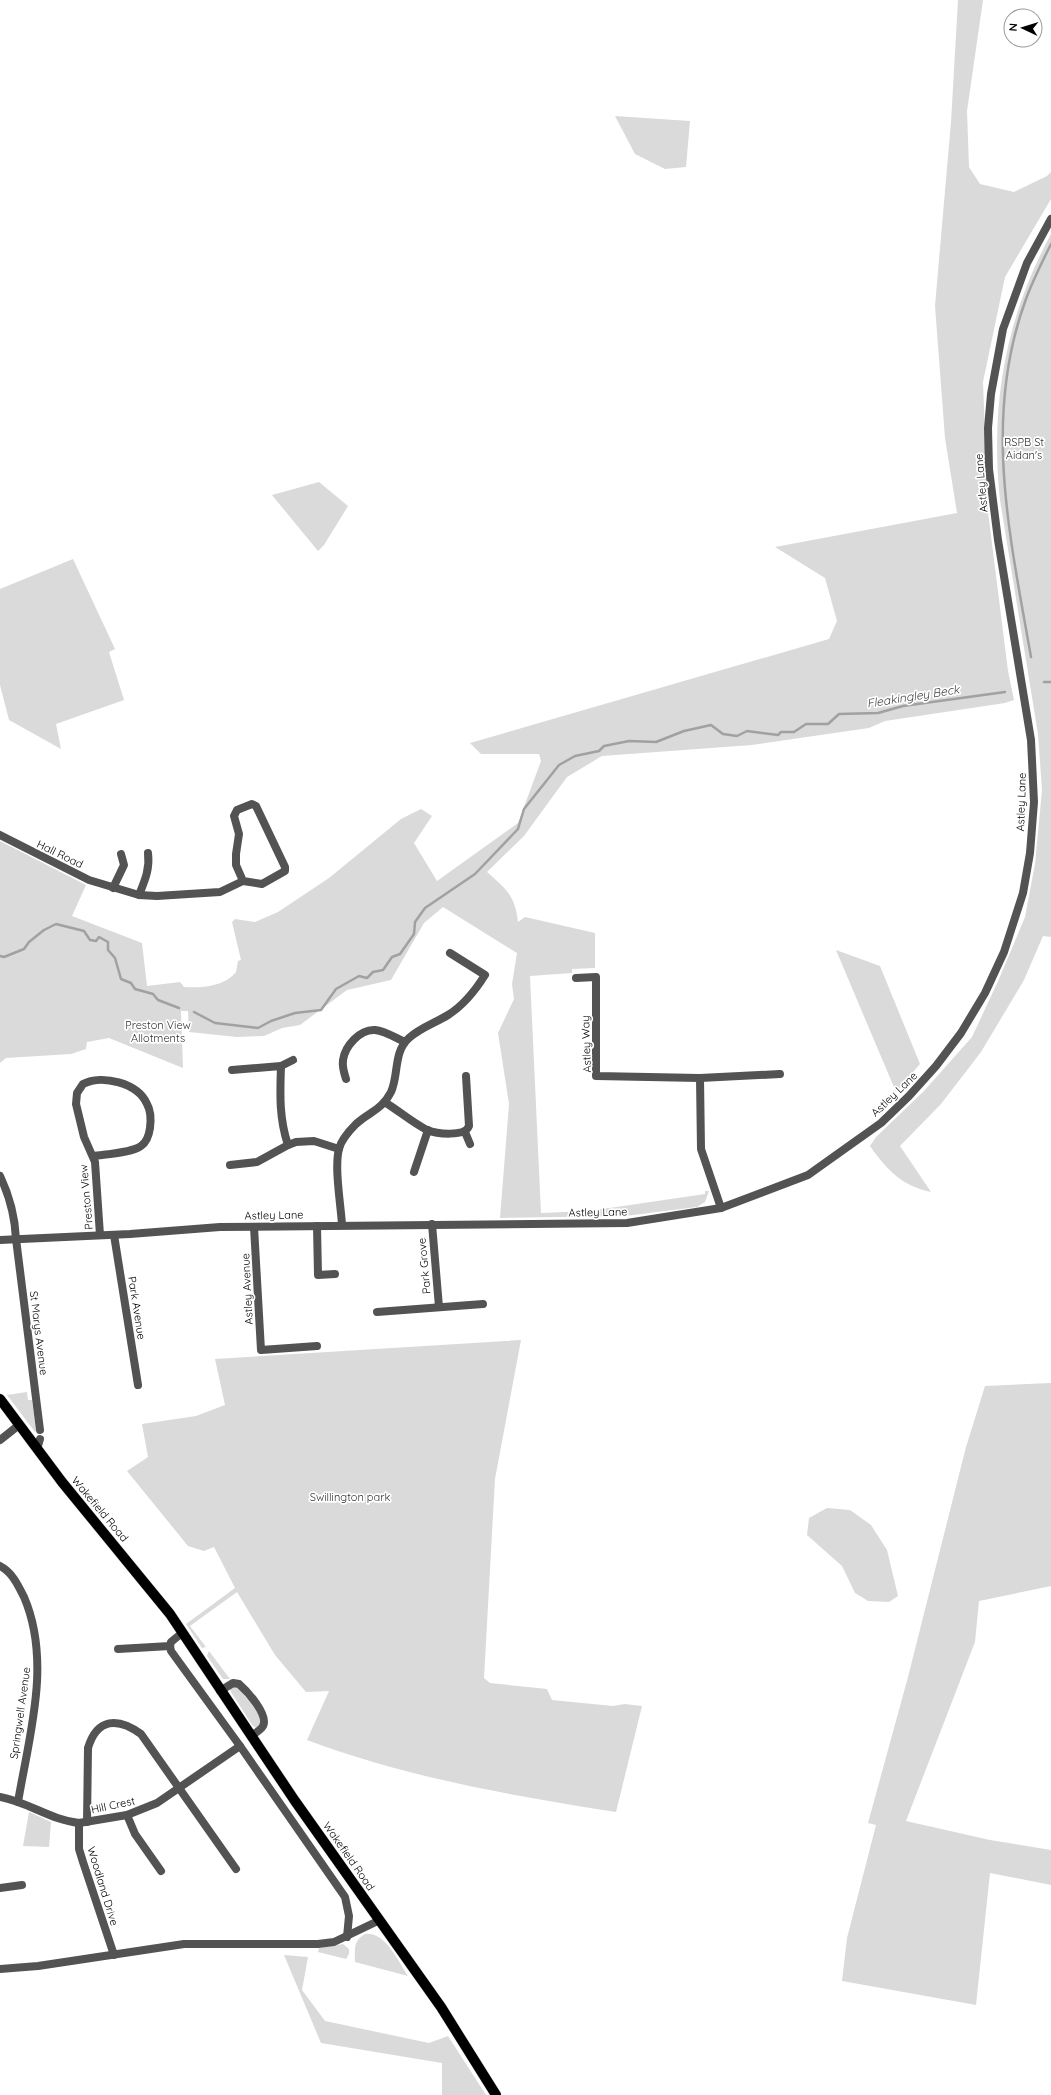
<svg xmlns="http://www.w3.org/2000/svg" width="1051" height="2095" font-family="Quicksand,sans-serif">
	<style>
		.green { fill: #dadada }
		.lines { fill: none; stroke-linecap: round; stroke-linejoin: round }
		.stream { stroke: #a1a1a1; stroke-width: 2.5 }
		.primary-casing { stroke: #dbdbdb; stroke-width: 11 }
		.minor { stroke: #535353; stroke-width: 8 }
		.tertiary { stroke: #535353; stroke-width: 8 }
		.primary { stroke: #000; stroke-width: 10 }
		.labels { text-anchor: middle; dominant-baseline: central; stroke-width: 3.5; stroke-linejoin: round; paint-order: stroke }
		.park-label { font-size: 11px; fill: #313131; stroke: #fff }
		.street-label { font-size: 11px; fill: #000; stroke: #fff }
		.water-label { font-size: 12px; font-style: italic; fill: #424242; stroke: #fff }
	</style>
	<rect width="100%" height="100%" fill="#fff"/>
	<g class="green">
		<path d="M958,0H983L967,111L969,167L980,184L1014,192L1047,176L1051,172V199L1005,277L983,382L988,512L1008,671L1014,700L1005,703L885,721L869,728L752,745L602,756L567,777L524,836L487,872C506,889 515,895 518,922L525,917L595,933V968L572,969V973L530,976L541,1213L589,1211L705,1194V1191H709L705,1202L697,1207L625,1216L500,1218L509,1104L498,1033L514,999L512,984L517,953L443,907L424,923L391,980L347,990L300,1025L282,1028L264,1036L237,1037L189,1032L188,1011H181L183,1068L109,1038L87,1042L86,1049L71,1054L6,1058L0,1063V841L86,885L72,916L142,943L147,986L180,982L184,987C201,988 224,987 236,972L238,961L241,960L232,922L235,919L255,922L278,912L329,878L401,819L421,809L432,816L414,843L437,881L518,823L541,761L539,754H481L470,743L829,639L837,621L825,578L775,547L957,513L945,438L935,306L951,122Z"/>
		<polygon points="615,116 690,121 686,167 665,169 635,154"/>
		<path d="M1051,234V937L1043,936L1024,980L981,1052L941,1104L900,1146L931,1192C902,1186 887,1170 870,1146L876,1137L924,1091L972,1037L999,979L1025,917L1035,864L1042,790L1038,734L1000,500C990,405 1005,319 1051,234Z"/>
		<polygon points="319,482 348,506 324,545 318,551 272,495"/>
		<polygon points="73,559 115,649 109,652 124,700 56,724 61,749 9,720 0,685 0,589"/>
		<polygon points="836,950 880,966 920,1064 896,1092"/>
		<path d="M521,1340L495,1479L484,1678L490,1683L547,1689L552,1700L613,1706L625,1704L642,1706L616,1812C509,1795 409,1778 307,1740L329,1691L306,1692L275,1655L237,1592L190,1626L206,1647L202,1648L186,1624L235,1588L214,1547L204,1551L188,1546L127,1471L148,1457L142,1424L196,1416L225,1405L215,1359Z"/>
		<polygon points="1051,1383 1051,1586 979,1601 975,1642 906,1821 990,1840 1051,1850 1051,1885 990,1873 976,2005 842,1981 847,1938 876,1825 868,1823 908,1677 966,1447 985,1386"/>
		<polygon points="27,1392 28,1400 32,1400 36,1431 35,1432 7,1395"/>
		<polygon points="827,1508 850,1510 871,1525 887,1550 898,1596 889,1602 868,1601 855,1593 842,1566 807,1535 809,1518"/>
		<polygon points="209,1651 230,1679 223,1679 207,1656"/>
		<polygon points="233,1686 238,1687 262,1718 262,1722 256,1728 252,1725 231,1692 230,1689"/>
		<polygon points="29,1812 51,1822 49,1847 23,1846"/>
		<path d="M365,1934C385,1931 398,1961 408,1976L355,1962C355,1949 353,1941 365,1934Z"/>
		<polygon points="343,1944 349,1949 349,1954 346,1959 318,1952 319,1948"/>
		<polygon points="284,1955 308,1957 302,1990 325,2021 429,2043 448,2036 486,2095 442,2095 442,2063 321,2043"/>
	</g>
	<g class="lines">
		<g class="stream">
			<path d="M1031,657C1010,537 982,418 1026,299C1033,280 1042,262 1051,244"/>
			<polyline points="1044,682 1051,682"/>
			<polyline points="0,956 4,957 24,949 29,942 44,930 56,924 84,931 90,940 96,941 99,937 108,942 108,950 115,958 121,979 131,983 135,989 153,994 158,1000 179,1008"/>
			<polyline points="194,1012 215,1023 258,1028 271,1021 295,1013 321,1010 336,989 359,976 367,978 373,972 383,970 392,957 400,954 414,934 415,922 425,908 475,874 518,829 524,809 559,765 575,756 599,751 604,746 629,741 656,742 684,731 711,725 723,734 737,736 747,731 778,735 781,732 794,732 806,724 828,724 839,714 878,713 903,706 1005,692"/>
		</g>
		<defs>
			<polyline id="primary" points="0,1399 62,1482 170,1614 295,1801 441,2007 496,2095"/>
		</defs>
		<use href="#primary" class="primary-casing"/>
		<g class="minor">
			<polyline points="0,835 89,880 139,895 157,896 220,892 243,881 262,884 285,871 285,867 256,806 252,804 237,810 234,816 239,834 236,854 236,865 243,881"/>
			<polyline points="113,888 124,865 121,854"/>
			<path d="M139,895C145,880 150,869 148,853"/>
			<polyline points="576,978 596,977 596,1076 700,1078 701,1149 721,1208"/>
			<polyline points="281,1066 293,1060"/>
			<path d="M232,1070L281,1066C280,1094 279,1118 288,1145"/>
			<polyline points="700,1078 780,1074"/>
			<path d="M346,1079C344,1073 342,1067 343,1060C345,1046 360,1029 375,1030C385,1031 396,1038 405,1042"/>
			<path d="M386,1103C399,1111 413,1123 427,1130C437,1134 465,1137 469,1126L466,1076"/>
			<polyline points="465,1132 470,1144"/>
			<path d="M93,1156C106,1154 131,1153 141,1146C147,1142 149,1135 150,1128C151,1120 151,1111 147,1104C138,1083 102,1074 83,1084L77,1093L76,1104L84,1137L95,1162L100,1235"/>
			<polyline points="230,1165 257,1162 288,1145 296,1142 314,1141 339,1149"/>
			<polyline points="414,1172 428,1130"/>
			<path d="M0,1176C10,1197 15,1217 16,1239L40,1430"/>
			<polyline points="432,1224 439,1307"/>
			<path d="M342,1225C341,1206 334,1167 339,1149C341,1140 349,1131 356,1124C370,1111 381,1111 391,1092C399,1075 393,1052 409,1038C420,1028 435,1023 448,1015C464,1005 475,991 485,975L450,953"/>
			<polyline points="317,1226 318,1275 335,1274"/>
			<polyline points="254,1227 261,1350 317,1346"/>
			<polyline points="114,1235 138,1385"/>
			<polyline points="0,1240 130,1234 220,1227 627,1223 721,1208 808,1175 881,1123 909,1096 936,1066 961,1033 985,993 1004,952 1023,893 1030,853 1034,802 1031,740 998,540 989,469 988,428 991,394 1003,329 1027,263 1051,219"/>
			<polyline points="377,1312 483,1304"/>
			<polyline points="0,1440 19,1425"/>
			<polyline points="37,1449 40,1439"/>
			<path d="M0,1566C12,1572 18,1585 24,1597C52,1662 29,1736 18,1802"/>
			<polyline points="170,1646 171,1651 240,1746 345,1897 349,1916 347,1937"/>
			<polyline points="118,1649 170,1646 171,1642 182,1633"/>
			<path d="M220,1691L233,1683L239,1684C247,1691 269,1715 263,1726C261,1730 255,1733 251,1736"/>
			<path d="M0,1797C28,1802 51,1820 79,1823L127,1815L157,1803L240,1746"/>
			<polyline points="127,1815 135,1834 161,1871"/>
			<path d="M87,1822L88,1748C97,1718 118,1717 141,1734L236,1869"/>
			<polyline points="79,1823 79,1849 83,1862 114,1955"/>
			<polyline points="0,1888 22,1885"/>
		</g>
		<polyline class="tertiary" points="0,1969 38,1966 184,1944 318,1944 334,1942 380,1920"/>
		<use href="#primary" class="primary"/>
	</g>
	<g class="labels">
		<g class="park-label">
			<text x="1024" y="442">RSPB St<tspan x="1024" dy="13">Aidan's</tspan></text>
			<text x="158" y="1025">Preston View<tspan x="158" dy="13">Allotments</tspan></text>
			<text x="350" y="1497">Swillington park</text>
		</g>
		<g class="street-label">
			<text transform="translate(981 483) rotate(-95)">Astley Lane</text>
			<text transform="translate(1021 802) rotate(-88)">Astley Lane</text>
			<text transform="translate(60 854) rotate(26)">Hall Road</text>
			<text transform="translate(586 1044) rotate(-92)">Astley Way</text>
			<text transform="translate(894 1094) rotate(-44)">Astley Lane</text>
			<text transform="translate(86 1197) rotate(-95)">Preston View</text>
			<text transform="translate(598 1212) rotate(-1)">Astley Lane</text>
			<text transform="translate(274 1215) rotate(-1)">Astley Lane</text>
			<text transform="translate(424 1266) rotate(-95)">Park Grove</text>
			<text transform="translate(247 1289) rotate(-93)">Astley Avenue</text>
			<text transform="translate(137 1308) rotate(81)">Park Avenue</text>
			<text transform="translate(39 1333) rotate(83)">St Marys Avenue</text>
			<text transform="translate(100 1509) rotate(50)">Wakefield Road</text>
			<text transform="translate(20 1713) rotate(-82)">Springwell Avenue</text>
			<text transform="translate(113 1805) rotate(-12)">Hill Crest</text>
			<text transform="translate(349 1856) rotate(55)">Wakefield Road</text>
			<text transform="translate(103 1886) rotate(73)">Woodland Drive</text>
		</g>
		<g class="water-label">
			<text transform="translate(913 696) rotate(-9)">Fleakingley Beck</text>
		</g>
	</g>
	<g transform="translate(1023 28) rotate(274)"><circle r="19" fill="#ffffff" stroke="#999999"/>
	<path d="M0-3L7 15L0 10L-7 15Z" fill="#000000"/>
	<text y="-6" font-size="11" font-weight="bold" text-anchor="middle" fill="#000000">N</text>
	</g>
</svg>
